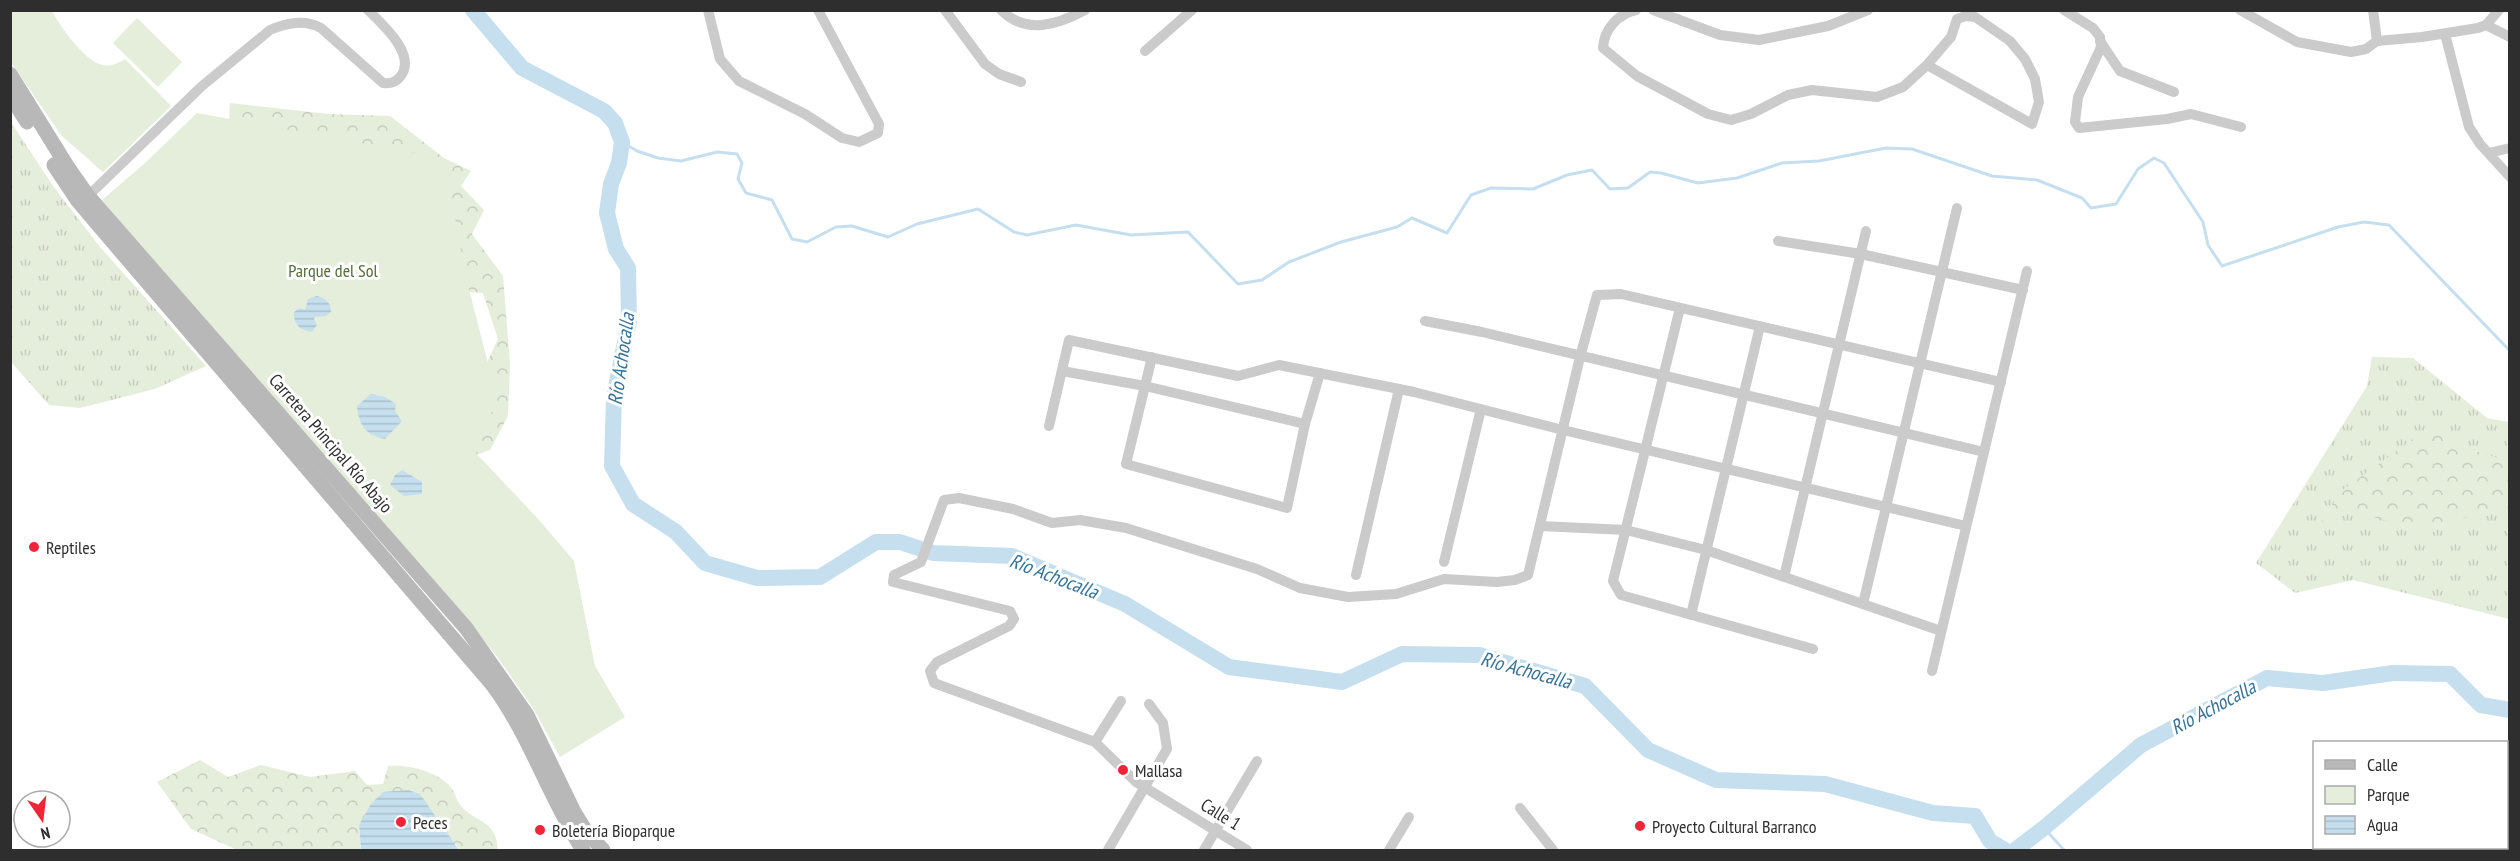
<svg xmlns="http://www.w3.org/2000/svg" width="2520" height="861" font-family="'PT Sans Narrow',sans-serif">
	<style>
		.grass { fill: url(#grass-tufts) }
		.forest { fill: url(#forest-crowns) }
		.park { fill: #e5eddb }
		.water { fill: url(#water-rules) }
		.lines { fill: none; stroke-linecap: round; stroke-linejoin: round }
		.stream { stroke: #c6dfee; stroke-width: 3 }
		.river { stroke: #c6dfee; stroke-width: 16 }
		.street { stroke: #cbcbcb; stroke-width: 10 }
		.secondary { stroke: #b8b8b8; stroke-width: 15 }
		.poi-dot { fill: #f02638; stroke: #fff; stroke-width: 2 }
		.labels { text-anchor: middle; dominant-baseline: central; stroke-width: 6; stroke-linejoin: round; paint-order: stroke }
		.park-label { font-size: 18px; fill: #526d39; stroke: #fff }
		.street-label { font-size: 18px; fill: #2e2e2e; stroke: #fff }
		.poi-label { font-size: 18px; fill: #2e2e2e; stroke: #fff; text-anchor: start }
		.water-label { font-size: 20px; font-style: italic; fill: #377396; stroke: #fff }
	</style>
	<defs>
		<pattern id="grass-tufts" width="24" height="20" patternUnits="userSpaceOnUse" patternTransform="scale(1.5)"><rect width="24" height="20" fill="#e5eddb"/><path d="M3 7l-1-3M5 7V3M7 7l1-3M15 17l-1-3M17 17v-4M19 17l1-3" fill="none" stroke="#c5ccbc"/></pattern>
		<pattern id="forest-crowns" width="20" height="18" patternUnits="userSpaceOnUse" patternTransform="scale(1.5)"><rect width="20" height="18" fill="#e5eddb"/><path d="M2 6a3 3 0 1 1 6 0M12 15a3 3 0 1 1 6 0" fill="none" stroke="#c5ccbc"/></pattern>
		<pattern id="water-rules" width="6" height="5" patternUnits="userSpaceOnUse" patternTransform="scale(1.5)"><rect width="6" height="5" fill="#c6dfee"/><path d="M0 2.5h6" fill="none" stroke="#aac0cc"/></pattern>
	</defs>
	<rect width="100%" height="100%" fill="#fff"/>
	<g class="grass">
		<polygon points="11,122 53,186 100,247 206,366 155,389 80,408 49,405 11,362"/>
		<polygon points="2372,357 2413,358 2487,418 2509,422 2509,619 2353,580 2295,593 2256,563 2367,386"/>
	</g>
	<g class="forest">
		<polygon points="230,103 329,114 390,116 444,158 471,171 461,186 484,210 472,234 503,276 510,364 508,416 490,450 463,460 477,384 498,339 483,293 442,290 228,136"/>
		<polygon points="2428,428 2455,445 2509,461 2509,517 2479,512 2433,532 2348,511 2321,523 2340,492"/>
		<path d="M200,760L228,777L261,765L310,777L355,771L367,785L383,784L388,766C407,764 435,771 449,785C455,791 456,800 461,806C477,824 496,819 498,850H459L456,844L359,825L361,850H237L191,829L157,782Z"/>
	</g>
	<g class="park">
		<path d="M11,11H52C59,25 86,63 103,65C111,67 118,63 125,59L171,106L103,172L61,135L11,62Z"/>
		<polygon points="137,18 182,62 158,87 113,43"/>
		<polygon points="197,113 444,158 467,282 497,398 476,453 540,521 574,561 595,666 625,717 560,757 533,708 496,655 409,553 189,306 102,200 145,163"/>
	</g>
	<g class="water">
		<path d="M317,296C326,298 331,303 331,312L326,316L315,317L314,319L317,325L312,332C300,331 293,323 294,312L300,308L305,310L308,299Z"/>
		<path d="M371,394L385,397L396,404L395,411L402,421L385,439C365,435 359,425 357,406Z"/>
		<polygon points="402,470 422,482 422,494 404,496 390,485 395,475"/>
		<polygon points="408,790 420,794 459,850 361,850 359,825 371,804 383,792"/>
	</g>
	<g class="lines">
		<g class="stream">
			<polyline points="622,142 637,151 658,158 681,161 717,152 737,154 742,163 738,179 746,193 772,200 792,239 807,242 836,227 852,226 888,237 917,224 978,209 1014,232 1027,235 1076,225 1131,235 1188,232 1238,284 1262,280 1289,262 1341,242 1397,227 1412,218 1447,233 1471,195 1491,188 1533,189 1567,175 1592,170 1610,189 1628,188 1650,172 1661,173 1698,183 1737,178 1782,163 1819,161 1886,148 1912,149 1992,176 2037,180 2082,198 2091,208 2116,204 2138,169 2154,158 2164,163 2203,222 2208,245 2222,266 2338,227 2364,222 2389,225 2510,351"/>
			<polyline points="2044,828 2064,850"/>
		</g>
		<g class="river">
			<polyline points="473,10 522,68 604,111 615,123 622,142 619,163 611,184 607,213 616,249 628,268 629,322 614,397 612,466 633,504 676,532 705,563 757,578 820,577 876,542 900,542 933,553 1012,556 1125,604 1229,667 1342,682 1402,654 1479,655 1585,686 1648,750 1716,780 1825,784 1933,813 1975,816 1990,841 2005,850"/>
			<polyline points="2015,850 2044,828 2141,745 2267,678 2323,683 2393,673 2450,674 2481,705 2510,710"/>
		</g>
		<g class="street">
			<polyline points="708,10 720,59 739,81 805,114 842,138 859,142 878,133 879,124 818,10"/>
			<polyline points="945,10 985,64 999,74 1021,82"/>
			<path d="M1001,10C1026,35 1057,25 1085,10"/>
			<path d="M1636,10C1618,14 1604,29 1603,48L1637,76L1708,114L1731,120L1751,114L1788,95L1812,90L1877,97L1903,87L1927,65L2032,124L2039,102L2035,79L2025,59L2010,41L1975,17L1966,16L1957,19L1951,37L1927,65"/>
			<polyline points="1653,10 1720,35 1759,40 1828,26 1868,10"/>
			<polyline points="2064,10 2093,28 2100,37 2101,47 2078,97 2075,122 2079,128 2167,119 2191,114 2241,127"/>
			<polyline points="2240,10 2297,42 2351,52 2366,49 2377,41"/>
			<polyline points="2373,10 2377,41"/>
			<polyline points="2486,25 2510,37"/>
			<polyline points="2445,34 2469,127 2480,144 2510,177"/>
			<polyline points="2100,41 2120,71 2174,92"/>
			<polyline points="2377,41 2422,37 2478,28 2486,25 2499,10"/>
			<polyline points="1145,51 1192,10"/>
			<polyline points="2489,153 2510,148"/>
			<path d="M88,196L202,86L270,30C287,23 304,19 321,28L383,83C390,84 395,83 400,77C418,55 382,24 368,10"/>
			<polyline points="1778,241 1861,254 2023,290"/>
			<polyline points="1680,308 1613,581 1621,595 1813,649"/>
			<polyline points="1425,321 1482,332 1984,452"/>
			<polyline points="1152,357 1126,464 1287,508 1305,424 1320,373"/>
			<polyline points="1062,371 1145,386 1305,424"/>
			<polyline points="1049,426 1069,340 1238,376 1279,365 1414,392 1563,430 1966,526"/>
			<polyline points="1540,526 1626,530 1706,550 1941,631"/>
			<polyline points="1444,562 1481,409"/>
			<polyline points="1356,575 1399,389"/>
			<polyline points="1784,577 1866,231"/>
			<polyline points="1863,604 1957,208"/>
			<polyline points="1691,615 1760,326"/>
			<polyline points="1932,671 2027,271"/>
			<polyline points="1095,742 1121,701"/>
			<polyline points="1520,808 1553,850"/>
			<polyline points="1108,850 1167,749 1163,723 1149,704"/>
			<polyline points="1204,850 1257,761"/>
			<polyline points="1247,850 1136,782 1095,742 934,683 930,671 937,662 1009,626 1014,619 1010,611 893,582 894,575 921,562 944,500 959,498 1013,509 1052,523 1080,520 1126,528 1257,569 1300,588 1348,597 1396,594 1444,579 1497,582 1515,580 1528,575 1580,357 1597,295 1621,294 2001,382"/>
			<polyline points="1389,850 1409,817"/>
		</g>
		<g class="secondary">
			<polyline points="10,74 67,166 88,196 466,628 527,715 574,812 585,830 603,850"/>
			<polyline points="10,95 27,122"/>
			<path d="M54,165L78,201L100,227L492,684C530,735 549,797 583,850"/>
		</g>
	</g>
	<g class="poi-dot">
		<circle cx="34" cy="547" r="6"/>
		<circle cx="1123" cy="770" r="6"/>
		<circle cx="401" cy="822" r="6"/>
		<circle cx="1640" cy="826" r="6"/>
		<circle cx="540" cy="830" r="6"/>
	</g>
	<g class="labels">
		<g class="park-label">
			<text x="333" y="270">Parque del Sol</text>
		</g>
		<g class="street-label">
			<text transform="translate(331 443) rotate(49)">Carretera Principal Río Abajo</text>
			<text transform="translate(1221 814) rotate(32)">Calle 1</text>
		</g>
		<g class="poi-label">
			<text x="46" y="547">Reptiles</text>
			<text x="1135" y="770">Mallasa</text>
			<text x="413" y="822">Peces</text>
			<text x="1652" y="826">Proyecto Cultural Barranco</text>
			<text x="552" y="830">Boletería Bioparque</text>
		</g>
		<g class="water-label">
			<text transform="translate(621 359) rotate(-82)">Río Achocalla</text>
			<text transform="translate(1054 576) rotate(21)">Río Achocalla</text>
			<text transform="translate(1526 670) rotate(15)">Río Achocalla</text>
			<text transform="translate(2213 707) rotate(-28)">Río Achocalla</text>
		</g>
	</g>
	<rect width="2520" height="861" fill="none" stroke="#2e2e2e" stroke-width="24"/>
	<rect x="2313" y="741" width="195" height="108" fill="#ffffff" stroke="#ababab" stroke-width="1.5"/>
	<rect x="2325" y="760" width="30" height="9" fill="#b8b8b8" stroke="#ababab" stroke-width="1.5"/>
	<text x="2367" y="771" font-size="18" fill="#2e2e2e">Calle</text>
	<rect x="2325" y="786" width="30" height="18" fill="#e5eddb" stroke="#ababab" stroke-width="1.5"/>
	<text x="2367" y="801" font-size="18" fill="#2e2e2e">Parque</text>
	<rect x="2325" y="816" width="30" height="18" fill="url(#water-rules)" stroke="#ababab" stroke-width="1.5"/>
	<text x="2367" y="831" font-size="18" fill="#2e2e2e">Agua</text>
	<g transform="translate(42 819) rotate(166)"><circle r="28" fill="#ffffff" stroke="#ababab" stroke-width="1.5"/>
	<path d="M0-4.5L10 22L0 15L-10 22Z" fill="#f02638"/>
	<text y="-9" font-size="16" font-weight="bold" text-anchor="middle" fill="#2e2e2e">N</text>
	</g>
</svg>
